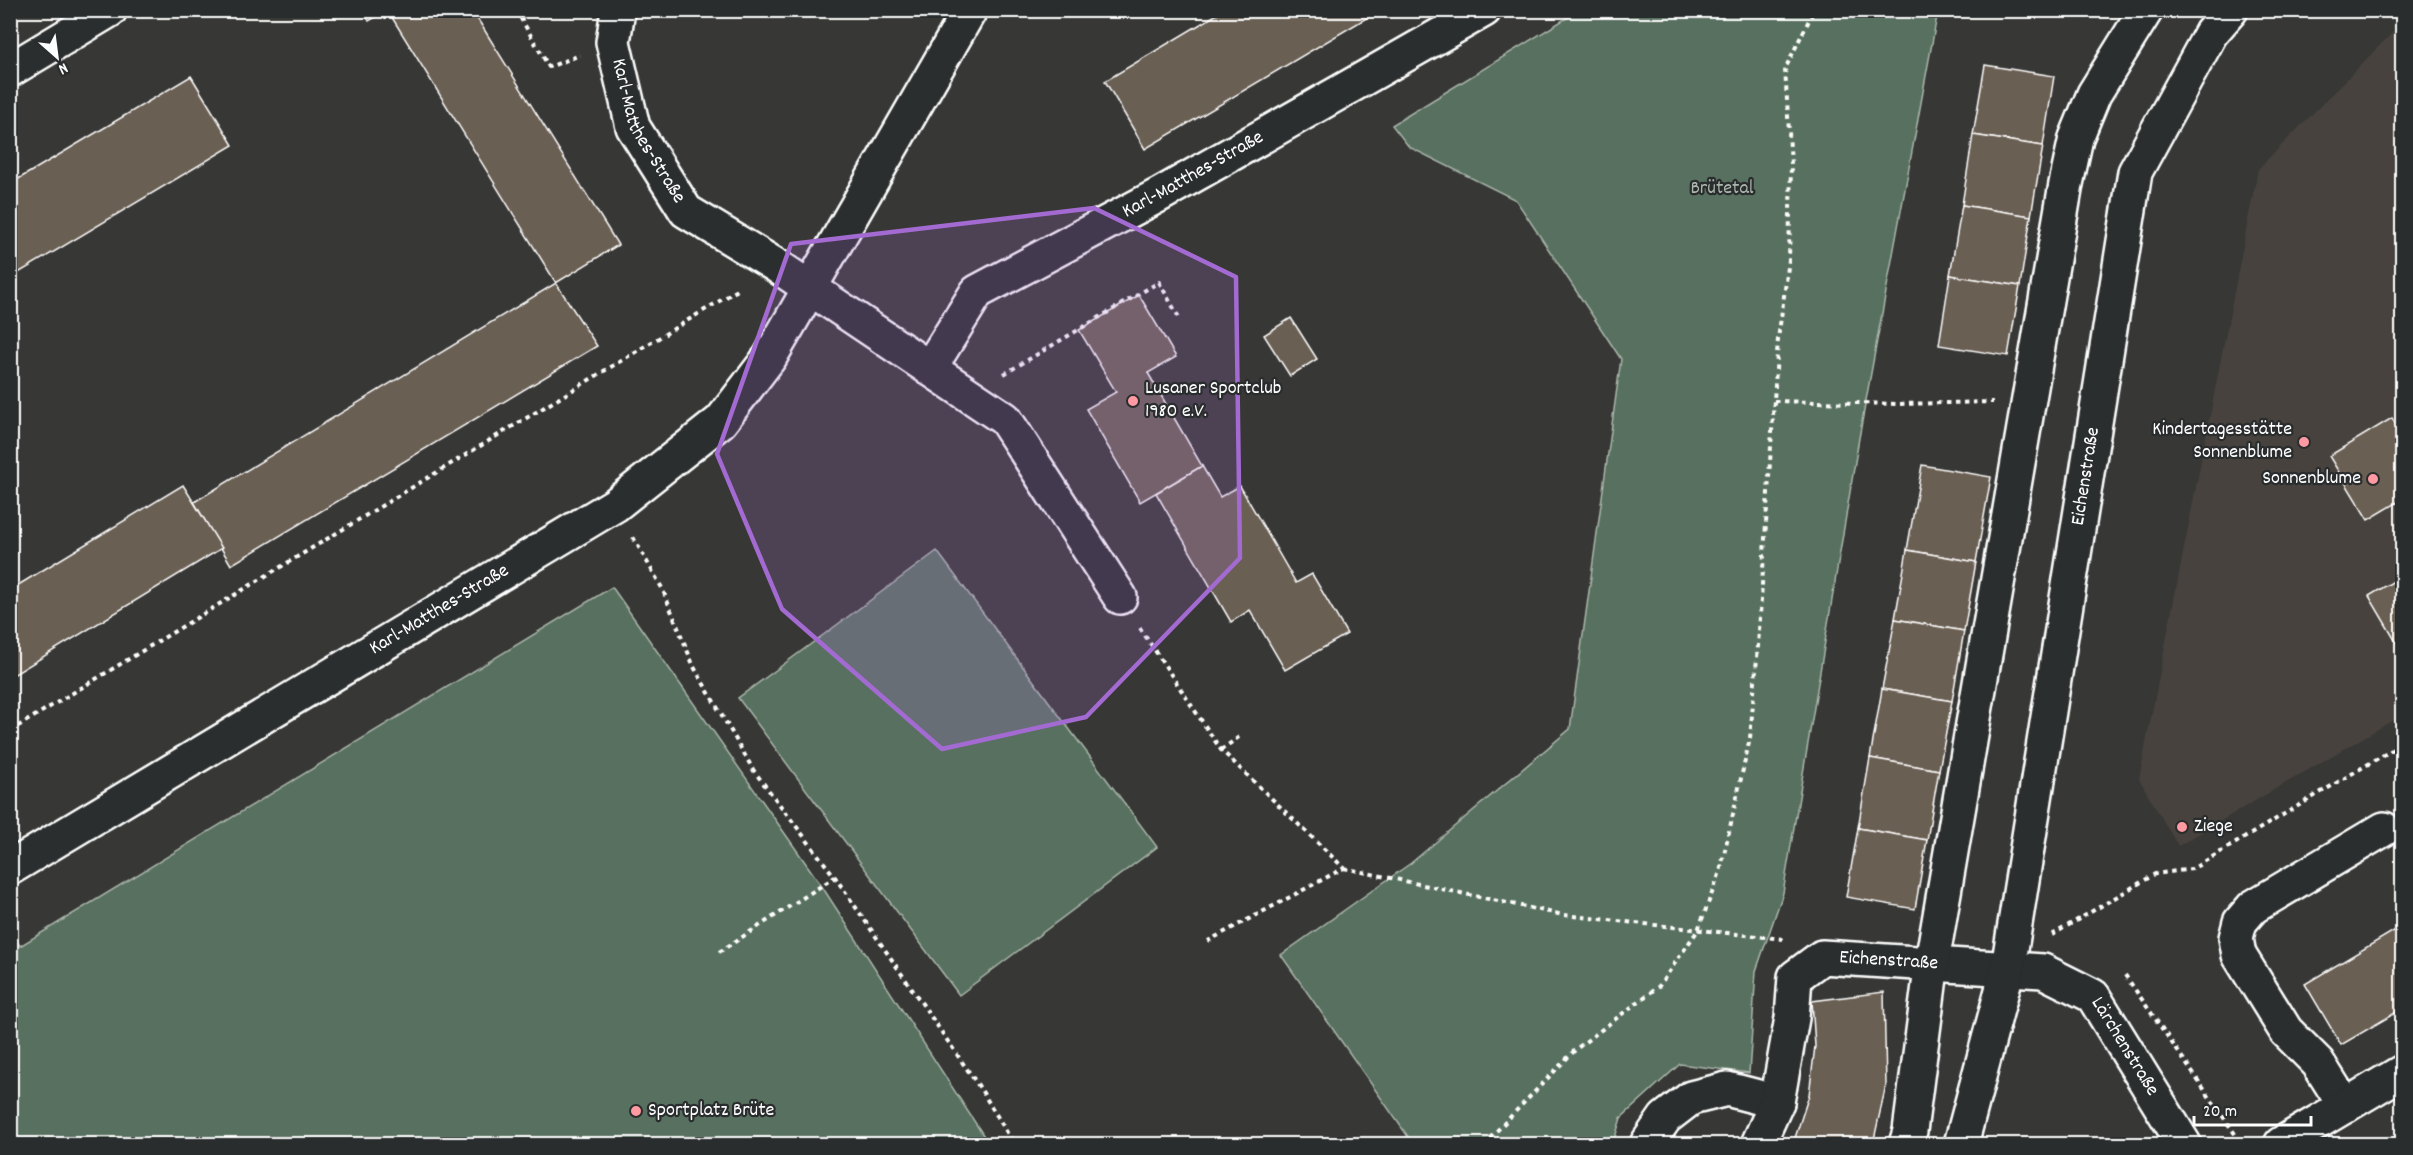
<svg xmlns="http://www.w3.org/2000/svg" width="2413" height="1155" font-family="Dekko,sans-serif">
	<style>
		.built { fill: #47433e }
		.green { fill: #58705e; stroke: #acb8ae; stroke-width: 1.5 }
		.building { fill: #6b5e52; stroke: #fff; stroke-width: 1.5 }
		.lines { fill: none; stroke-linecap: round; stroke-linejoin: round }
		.minor-casing { stroke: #fff; stroke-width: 38 }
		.path { stroke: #fff; stroke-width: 4; stroke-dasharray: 4.5 4.5; stroke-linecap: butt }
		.minor { stroke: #2a2d2e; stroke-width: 33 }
		.marked { fill: #a36bd2; fill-opacity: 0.2; stroke: #a36bd2; stroke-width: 4.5; stroke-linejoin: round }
		.poi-dot { fill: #ff9aa2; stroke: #2a2d2e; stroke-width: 2 }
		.labels { text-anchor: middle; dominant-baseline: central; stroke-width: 4.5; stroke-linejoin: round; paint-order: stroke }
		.street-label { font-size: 20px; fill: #fff; stroke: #2a2d2e }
		.park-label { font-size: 20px; fill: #acb8ae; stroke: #2a2d2e }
		.poi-label { font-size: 20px; fill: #fff; stroke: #2a2d2e; text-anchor: start }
	</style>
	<rect width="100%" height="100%" fill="#373735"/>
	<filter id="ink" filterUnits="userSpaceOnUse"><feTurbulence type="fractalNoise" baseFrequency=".0167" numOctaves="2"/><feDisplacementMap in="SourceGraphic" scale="12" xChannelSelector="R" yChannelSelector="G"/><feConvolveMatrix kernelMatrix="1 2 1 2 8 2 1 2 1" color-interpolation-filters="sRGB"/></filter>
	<g filter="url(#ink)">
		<polygon class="built" points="2402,23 2402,715 2178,846 2139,779 2258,169"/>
		<g class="green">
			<polygon points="1578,11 1941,11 1937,16 1859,438 1783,893 1756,971 1749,1073 1680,1064 1621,1118 1613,1144 1400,1144 1409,1138 1281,955 1411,863 1570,729 1621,359 1516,200 1409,147 1392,125"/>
			<polygon points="937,551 1157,847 959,995 738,698"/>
			<polygon points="612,587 821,885 989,1144 11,1144 11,932 20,946"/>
		</g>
		<g class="building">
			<polygon points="363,10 388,10 369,21"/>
			<polygon points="472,10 618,245 556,283 388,11"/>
			<polygon points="1224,10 1380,10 1145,149 1105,81"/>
			<polygon points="1985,65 2054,76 2043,146 1973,135"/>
			<polygon points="191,76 233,145 10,278 10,184"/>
			<polygon points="1973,135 2043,146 2031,216 1962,205"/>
			<polygon points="1962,205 2031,216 2020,286 1950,275"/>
			<polygon points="1950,275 2020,286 2008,356 1939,345"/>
			<polygon points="556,283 597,346 231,565 194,502"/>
			<polygon points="1139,295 1176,357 1148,373 1202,466 1140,502 1086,409 1116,392 1079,330"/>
			<polygon points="1291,318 1317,359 1290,376 1264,335"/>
			<polygon points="2392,418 2402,436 2402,510 2398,502 2368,520 2329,456"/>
			<polygon points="1922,465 1991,477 1976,562 1907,550"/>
			<polygon points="1202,466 1220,497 1240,486 1296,583 1312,574 1347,634 1285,670 1250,610 1231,622 1156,493"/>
			<polygon points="183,485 222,548 10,677 10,590"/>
			<polygon points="1907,550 1976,562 1964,631 1895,619"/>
			<polygon points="2402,576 2402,652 2369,596"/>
			<polygon points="1895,619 1964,631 1952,701 1882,689"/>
			<polygon points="1882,689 1952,701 1939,770 1870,758"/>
			<polygon points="1870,758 1939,770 1927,840 1858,828"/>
			<polygon points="1858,828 1927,840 1915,909 1846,897"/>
			<polygon points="2402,926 2402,1009 2341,1045 2305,984"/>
			<polygon points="1884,992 1886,1085 1873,1144 1793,1144 1809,1095 1815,1046 1812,1001"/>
		</g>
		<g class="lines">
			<defs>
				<g id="minor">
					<path id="s1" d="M618,10L613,42L633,127L686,211L777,266L1005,419L1120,597"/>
					<polyline points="10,70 110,10"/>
					<path id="s2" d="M931,366L977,292L1161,194L1484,10"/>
					<path id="s3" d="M10,868L615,505L721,421L770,357L970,10"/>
					<polyline points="2345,1106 2318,1063 2286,1031 2239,955 2236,938 2240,922 2253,907 2384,829"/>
					<polyline points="1647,1144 1665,1118 1691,1098 1727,1089 1777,1102"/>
					<path id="s4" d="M1758,1144L1777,1102L1792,1018L1795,977L1822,957L2043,971L2093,996L2184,1144"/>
					<polyline points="1906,1144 1910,1131 1932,962 2066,184 2076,138 2094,94 2146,10"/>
					<path id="s5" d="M1961,1144L2008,968L2135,172L2211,33L2231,10"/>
					<polyline points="2281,1144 2402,1072"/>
				</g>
			</defs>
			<use href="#minor" class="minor-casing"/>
			<g class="path">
				<polyline points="516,10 549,67 580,55"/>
				<polyline points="1004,374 1159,282 1181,321"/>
				<polyline points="1774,401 1898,404 1993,402"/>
				<polyline points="633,537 662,588 694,667 754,771 835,877 980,1088 1014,1144"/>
				<polyline points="1140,628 1221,750 1344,868 1208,941"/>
				<polyline points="10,731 741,288"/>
				<polyline points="1221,750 1239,737"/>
				<polyline points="1344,868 1563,915 1783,939"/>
				<polyline points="2052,935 2155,874 2192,869 2402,744"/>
				<polyline points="719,952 835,877"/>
				<polyline points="2125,975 2242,1144"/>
				<polyline points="1484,1144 1576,1049 1659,986 1698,930 1720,872 1750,738 1758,646 1778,339 1789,260 1791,164 1785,69 1814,10"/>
			</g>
			<use href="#minor" class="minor"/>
		</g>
	</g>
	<path class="marked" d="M1094,208L1236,277L1240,558L1086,717L942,749L782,609L717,454L791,244Z"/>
	<g class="poi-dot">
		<circle cx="1133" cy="401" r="6"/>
		<circle cx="2304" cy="442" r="6"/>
		<circle cx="2373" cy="479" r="6"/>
		<circle cx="2182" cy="827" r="6"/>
		<circle cx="636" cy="1111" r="6"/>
	</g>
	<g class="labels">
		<g class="street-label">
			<text stroke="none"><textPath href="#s1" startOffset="129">Karl-Matthes-Straße</textPath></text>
			<text stroke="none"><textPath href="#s2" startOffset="333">Karl-Matthes-Straße</textPath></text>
			<text stroke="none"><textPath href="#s5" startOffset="680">Eichenstraße</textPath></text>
			<text stroke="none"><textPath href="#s3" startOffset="501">Karl-Matthes-Straße</textPath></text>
			<text stroke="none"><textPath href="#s4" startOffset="273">Eichenstraße</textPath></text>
			<text stroke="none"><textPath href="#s4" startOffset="543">Lärchenstraße</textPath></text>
		</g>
		<g class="park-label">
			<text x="1722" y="189">Brütetal</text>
		</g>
		<g class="poi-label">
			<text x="1145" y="389">Lusaner Sportclub<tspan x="1145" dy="23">1980 e.V.</tspan></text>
			<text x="2292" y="430" text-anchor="end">Kindertagesstätte<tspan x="2292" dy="23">Sonnenblume</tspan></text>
			<text x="2361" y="479" text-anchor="end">Sonnenblume</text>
			<text x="2194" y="827">Ziege</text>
			<text x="648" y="1111">Sportplatz Brüte</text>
		</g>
	</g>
	<rect width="2413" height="1155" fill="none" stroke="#2a2d2e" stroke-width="36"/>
	<rect x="18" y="18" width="2377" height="1119" fill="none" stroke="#fff" stroke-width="2" filter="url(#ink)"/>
	<g transform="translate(57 57) rotate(152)" stroke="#2a2d2e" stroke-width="4.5" paint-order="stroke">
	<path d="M0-4.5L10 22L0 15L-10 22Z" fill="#ffffff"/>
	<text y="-9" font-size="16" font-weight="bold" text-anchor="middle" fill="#ffffff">N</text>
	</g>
	<path d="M2194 1116v9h117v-9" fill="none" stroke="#ffffff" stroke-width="3"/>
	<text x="2203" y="1116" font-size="18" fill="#ffffff" stroke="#2a2d2e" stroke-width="4.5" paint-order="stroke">20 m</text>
</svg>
